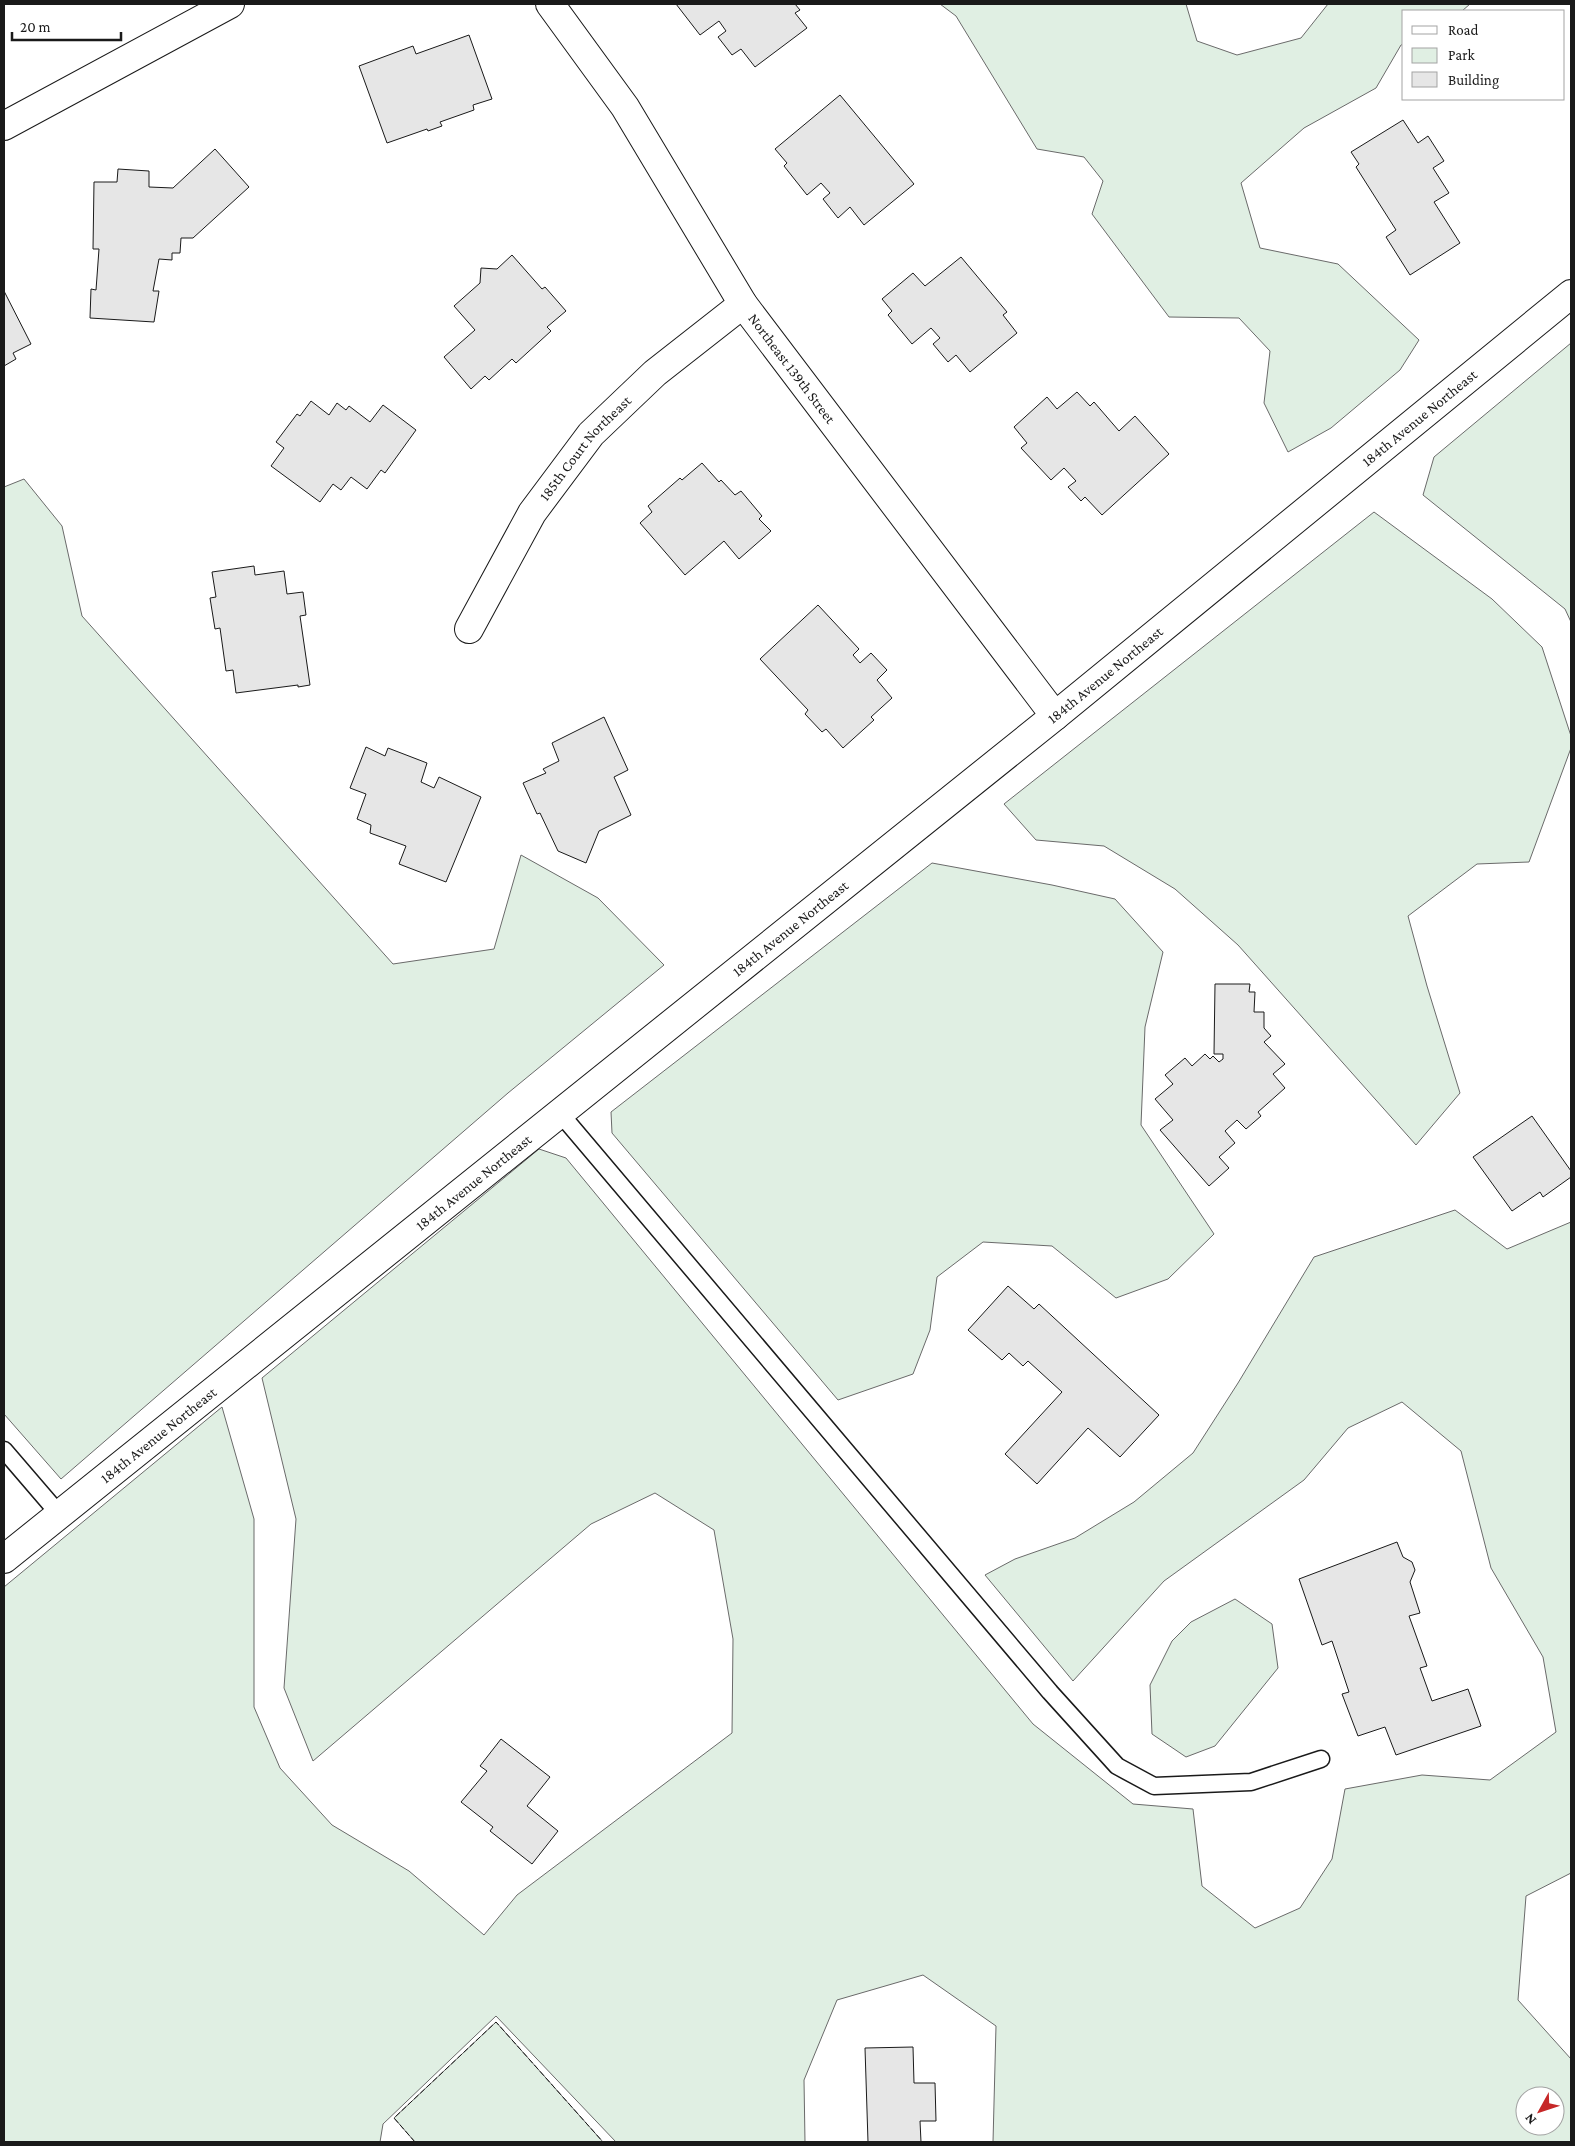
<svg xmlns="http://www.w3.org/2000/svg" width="1575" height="2146" font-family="'Crimson Pro',serif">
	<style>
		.green { fill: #e0efe3; stroke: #6a6a6a; fill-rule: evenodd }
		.building { fill: #e6e6e6; stroke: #1a1a1a }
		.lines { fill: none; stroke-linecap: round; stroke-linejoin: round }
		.lane-casing { stroke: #1a1a1a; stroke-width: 19 }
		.street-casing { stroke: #1a1a1a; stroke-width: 30 }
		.lane { stroke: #fff; stroke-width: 16 }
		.street { stroke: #fff; stroke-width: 28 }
		.fence { stroke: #1a1a1a; stroke-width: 1; stroke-dasharray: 6 2.5; stroke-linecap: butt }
		.labels { text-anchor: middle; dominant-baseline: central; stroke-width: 4; stroke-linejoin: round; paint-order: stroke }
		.street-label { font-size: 15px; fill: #1a1a1a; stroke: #fff }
	</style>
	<rect width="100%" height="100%" fill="#fff"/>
	<g class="green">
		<polygon points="940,4 1186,4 1197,41 1237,55 1301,38 1328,4 1470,4 1462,11 1404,11 1404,44 1401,45 1376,88 1304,128 1241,183 1260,248 1338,264 1419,340 1400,370 1331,428 1288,452 1264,403 1270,351 1239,318 1169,317 1092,214 1103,181 1084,157 1037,149 956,16"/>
		<polygon points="1571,343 1571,622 1565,609 1423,495 1434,457"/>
		<polygon points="24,479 62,526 82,616 393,964 494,949 521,855 598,898 664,965 508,1093 61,1479 4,1414 4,487"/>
		<polygon points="1374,512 1492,599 1542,647 1571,736 1571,748 1529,862 1477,864 1408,916 1427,986 1460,1093 1416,1145 1238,945 1175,889 1104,846 1036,840 1004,804"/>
		<polygon points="932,863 1052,885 1115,899 1163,952 1145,1027 1141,1125 1214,1234 1168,1279 1116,1298 1052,1246 983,1242 937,1277 930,1330 913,1374 838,1400 612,1133 611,1112"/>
		<path d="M539,1149L566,1158L1033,1724L1133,1804L1193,1809L1202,1886L1255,1928L1300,1908L1332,1859L1345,1789L1422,1775L1490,1780L1556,1732L1543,1657L1491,1568L1461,1451L1402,1402L1348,1428L1304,1480L1164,1581L1073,1681L985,1575L1015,1559L1075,1538L1134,1502L1193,1453L1238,1383L1314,1257L1455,1210L1507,1249L1571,1222V1873L1526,1896L1518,2000L1571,2059V2142H993L996,2026L923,1975L837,2000L804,2080L805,2142H616L496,2016L383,2124L380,2142H4V1587L222,1407L254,1519V1707L280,1768L332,1825L409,1871L484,1935L517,1895L732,1733L733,1639L714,1530L655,1493L591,1524L313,1761L284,1688L296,1519L262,1378ZM1525,2096H1555V2126H1525Z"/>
		<polygon points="1235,1599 1272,1624 1278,1668 1215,1746 1186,1757 1152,1734 1150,1685 1172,1641 1191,1622"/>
		<polygon points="496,2022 603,2142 415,2142 394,2118"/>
	</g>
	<g class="building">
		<polygon points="676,4 795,4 800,10 795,13 807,28 755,67 741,49 732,55 718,37 726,31 719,21 700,35"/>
		<polygon points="469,35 492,99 473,105 474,110 440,122 442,126 428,131 427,129 387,143 359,66 413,46 416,54"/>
		<polygon points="840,95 914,184 864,225 850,207 838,218 823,199 830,193 821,183 807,195 784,166 787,163 775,149"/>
		<polygon points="1403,120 1418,143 1428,136 1444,161 1433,168 1449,193 1434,202 1460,243 1410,275 1386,237 1396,230 1356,167 1359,164 1351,152"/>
		<polygon points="215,149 249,187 193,238 181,238 180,253 172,253 172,260 159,259 153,291 159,291 154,322 90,318 91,289 96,290 99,249 93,249 94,182 117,182 118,169 149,171 149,187 173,188"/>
		<polygon points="512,255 542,289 545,287 566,311 547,327 551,331 516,363 512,359 489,380 485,376 471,389 444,357 475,330 454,306 480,283 481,268 497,269"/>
		<polygon points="961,257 1007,312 1003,315 1017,333 970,372 956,355 948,362 933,344 940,338 931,328 912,344 888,315 892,311 882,299 913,273 925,286"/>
		<polygon points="4,291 31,344 13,353 16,359 4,366"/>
		<polygon points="1077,392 1090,406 1094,402 1119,431 1135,416 1169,454 1102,515 1085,497 1081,501 1068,487 1076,481 1064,468 1051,480 1021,448 1027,443 1014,427 1047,397 1057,409"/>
		<polygon points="311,401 329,415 337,403 346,410 349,406 370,422 383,405 416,430 385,473 381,470 367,489 351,477 341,490 333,484 320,502 271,466 284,448 276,442 297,414 300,416"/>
		<polygon points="702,463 719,482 721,480 735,495 741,491 762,516 759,519 771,531 739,559 724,541 685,575 640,523 652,512 648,506 680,478 682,480"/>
		<polygon points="254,566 255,575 284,571 287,594 303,592 306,615 300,616 310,685 298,687 298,685 236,693 233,670 226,671 220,628 215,629 210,598 216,597 212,572"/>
		<polygon points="818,605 859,649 853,655 860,663 871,653 887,670 877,680 892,698 871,717 874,720 843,748 826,729 822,732 805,714 808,710 760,659"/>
		<polygon points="604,717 628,770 614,777 631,815 599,831 586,863 558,851 540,813 537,814 523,783 546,773 543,769 559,761 552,743"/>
		<polygon points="366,747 385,756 388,748 427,763 421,782 434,788 439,777 481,797 446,882 399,864 406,846 370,833 371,825 357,819 366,794 350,788"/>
		<polygon points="1215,984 1250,984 1249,992 1255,992 1254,1012 1264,1012 1264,1028 1271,1036 1264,1042 1285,1064 1273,1074 1285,1088 1258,1112 1261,1116 1246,1129 1237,1120 1225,1131 1235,1143 1219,1157 1229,1168 1209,1186 1160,1130 1173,1120 1155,1099 1173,1084 1165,1075 1185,1058 1192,1066 1205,1054 1210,1059 1213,1056 1219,1062 1223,1059 1223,1054 1214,1054"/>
		<polygon points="1532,1116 1571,1171 1571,1177 1543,1197 1540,1192 1512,1211 1473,1157"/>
		<polygon points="1008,1286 1034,1309 1039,1304 1159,1415 1120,1457 1088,1428 1037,1484 1005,1454 1062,1392 1028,1361 1023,1366 1009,1353 1002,1360 968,1330"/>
		<polygon points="1397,1542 1403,1557 1412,1562 1415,1570 1410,1582 1420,1613 1409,1616 1427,1666 1420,1668 1432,1701 1468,1689 1481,1726 1396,1755 1385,1727 1358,1736 1342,1694 1349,1692 1332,1641 1322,1645 1299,1579"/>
		<polygon points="501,1739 550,1777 527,1806 558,1831 532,1864 490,1831 493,1827 461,1802 487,1771 480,1766"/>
		<polygon points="913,2047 914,2083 935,2083 936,2121 920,2121 921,2142 868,2142 865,2048"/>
	</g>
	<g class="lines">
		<defs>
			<g id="lane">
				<polyline points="559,1112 1050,1692 1117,1766 1154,1786 1251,1782 1321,1759"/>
				<polyline points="4,1450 59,1514"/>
			</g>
			<g id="street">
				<path id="s1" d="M550,4L625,107L743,304L1055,716"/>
				<polyline points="4,126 230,4"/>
				<path id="s2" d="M469,629L532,513L591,434L655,373L743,304"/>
				<path id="s3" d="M4,1559L1055,716L1571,294"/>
			</g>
		</defs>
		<use href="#lane" class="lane-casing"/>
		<use href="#street" class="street-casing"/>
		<use href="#lane" class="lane"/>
		<use href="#street" class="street"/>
		<polyline class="fence" points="415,2142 394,2118 496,2022 603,2142"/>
	</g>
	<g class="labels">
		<g class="street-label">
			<text stroke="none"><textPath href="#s1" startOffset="438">Northeast 139th Street</textPath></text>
			<text stroke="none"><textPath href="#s3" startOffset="1818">184th Avenue Northeast</textPath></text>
			<text stroke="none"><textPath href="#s2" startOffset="216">185th Court Northeast</textPath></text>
			<text stroke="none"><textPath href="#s3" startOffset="1412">184th Avenue Northeast</textPath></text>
			<text stroke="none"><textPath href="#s3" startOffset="1008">184th Avenue Northeast</textPath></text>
			<text stroke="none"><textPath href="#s3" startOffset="602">184th Avenue Northeast</textPath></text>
			<text stroke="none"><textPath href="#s3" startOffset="198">184th Avenue Northeast</textPath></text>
		</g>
	</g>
	<rect width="1575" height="2146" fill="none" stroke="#1a1a1a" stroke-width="10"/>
	<rect x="1402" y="10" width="162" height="90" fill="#ffffff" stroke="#a3a3a3"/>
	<rect x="1412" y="26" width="25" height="8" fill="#ffffff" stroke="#a3a3a3"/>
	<text x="1448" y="35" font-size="15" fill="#1a1a1a">Road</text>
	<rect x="1412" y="48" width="25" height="15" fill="#e0efe3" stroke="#a3a3a3"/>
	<text x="1448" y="60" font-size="15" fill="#1a1a1a">Park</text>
	<rect x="1412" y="72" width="25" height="15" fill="#e6e6e6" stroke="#a3a3a3"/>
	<text x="1448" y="85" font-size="15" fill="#1a1a1a">Building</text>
	<g transform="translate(1540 2111) rotate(230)"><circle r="24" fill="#ffffff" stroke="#a3a3a3"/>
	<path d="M0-4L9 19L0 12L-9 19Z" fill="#c62828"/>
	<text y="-8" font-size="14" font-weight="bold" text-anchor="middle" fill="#1a1a1a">N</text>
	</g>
	<path d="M12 32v8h109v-8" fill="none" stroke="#1a1a1a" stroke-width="2.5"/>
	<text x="20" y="32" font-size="15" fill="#1a1a1a" stroke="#ffffff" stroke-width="4" paint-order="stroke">20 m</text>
</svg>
